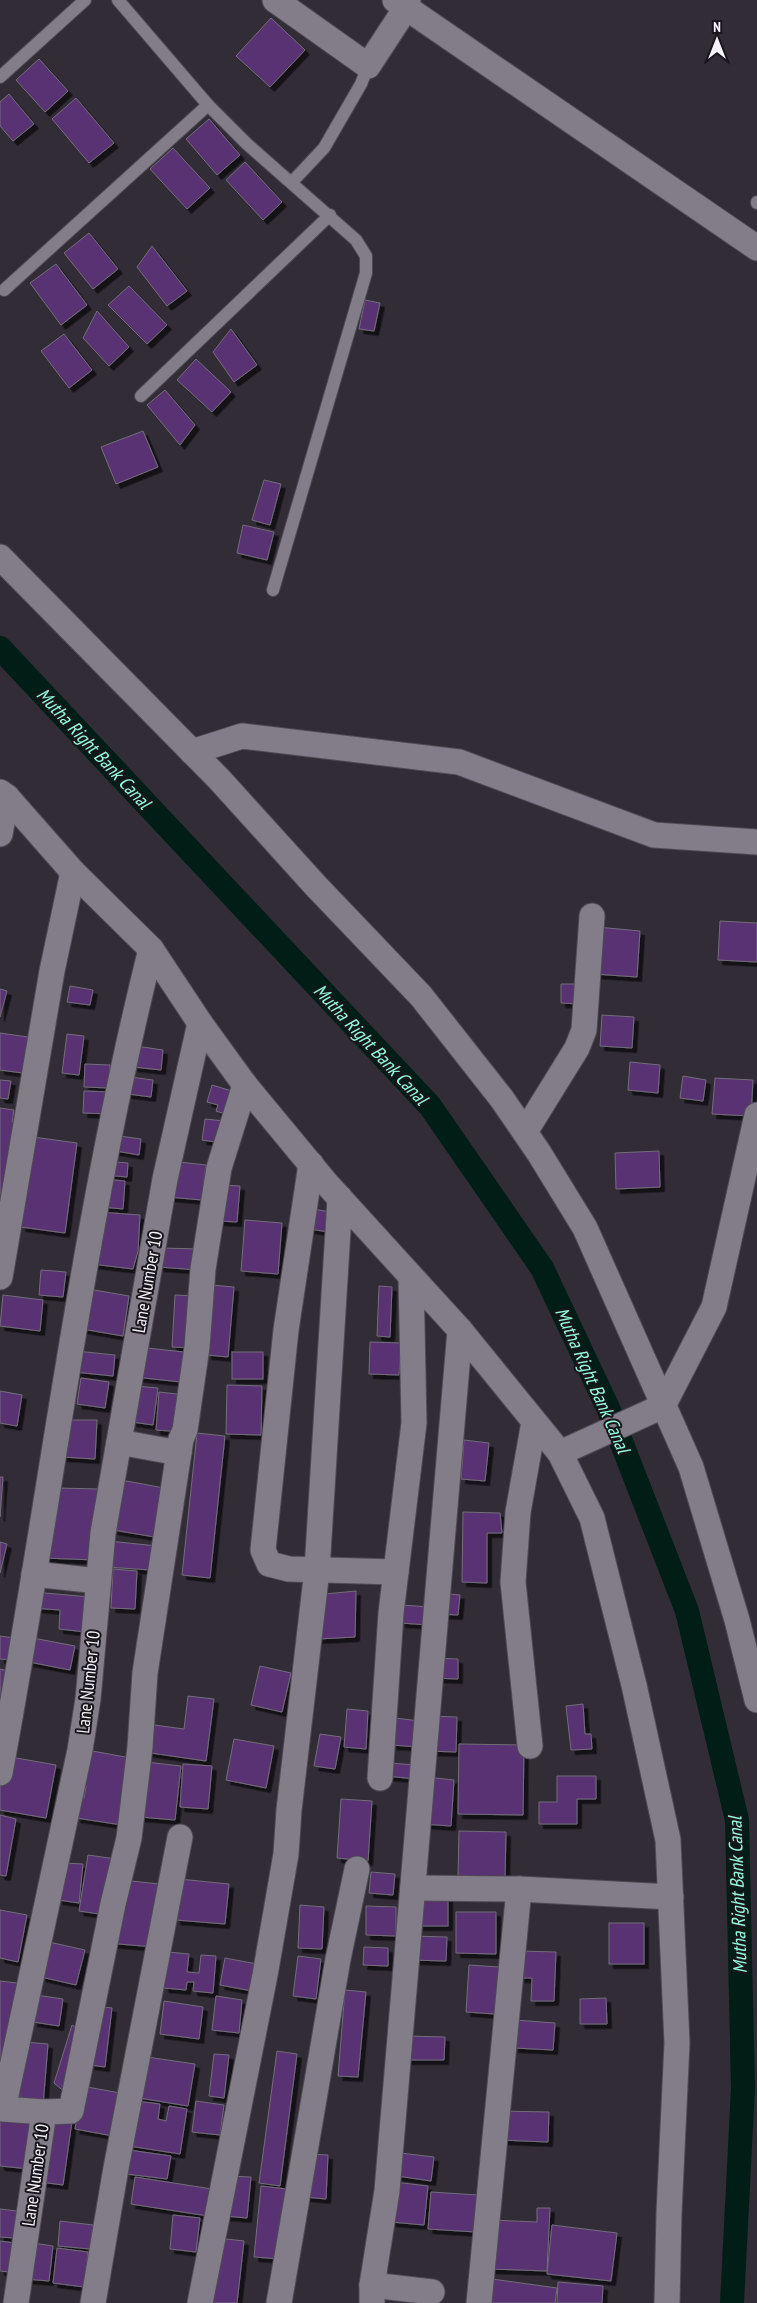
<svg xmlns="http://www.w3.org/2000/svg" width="757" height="2303" font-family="'PT Sans Narrow',sans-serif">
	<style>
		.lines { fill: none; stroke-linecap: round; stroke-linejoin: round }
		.canal { stroke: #001e16; stroke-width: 24 }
		.building { fill: #583372; stroke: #736d79; filter: url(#shadow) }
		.service-casing { stroke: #4f4a53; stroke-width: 14 }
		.minor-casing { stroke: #4f4a53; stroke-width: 27 }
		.service { stroke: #837d8a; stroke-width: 12 }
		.minor { stroke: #837d8a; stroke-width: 25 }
		.labels { text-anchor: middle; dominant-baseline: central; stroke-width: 4; stroke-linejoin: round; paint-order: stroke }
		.street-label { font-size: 18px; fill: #f5f2f9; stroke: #18161b }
		.water-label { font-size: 19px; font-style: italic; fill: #91fcdc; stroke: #18161b }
	</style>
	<defs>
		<filter id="shadow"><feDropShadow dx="4.5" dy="4.5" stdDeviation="0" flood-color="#0009"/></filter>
	</defs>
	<rect width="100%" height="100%" fill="#322c37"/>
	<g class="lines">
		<polyline class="canal" points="0,648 430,1106 542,1268 608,1408 687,1611 737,1820 743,2088 732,2303"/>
	</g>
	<g class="building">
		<polygon points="271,18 305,50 270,87 236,56"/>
		<polygon points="39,59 68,91 45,112 16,80"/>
		<polygon points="9,94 34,124 13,141 0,126 0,102"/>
		<polygon points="76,98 114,143 89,163 52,119"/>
		<polygon points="209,119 240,155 217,175 186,139"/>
		<polygon points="173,148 210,188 187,209 150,169"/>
		<polygon points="245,162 282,202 263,220 226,180"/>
		<polygon points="89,233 118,269 93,289 64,253"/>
		<polygon points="152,246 187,291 167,306 137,267"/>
		<polygon points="56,264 87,305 61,325 30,283"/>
		<polygon points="129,286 167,325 147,344 108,305"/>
		<polygon points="365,300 380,303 374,331 359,329"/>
		<polygon points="97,311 129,347 109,366 83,338"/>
		<polygon points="231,329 257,365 234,382 213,352"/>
		<polygon points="64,334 92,370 69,388 41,351"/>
		<polygon points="196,359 231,392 212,412 177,380"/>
		<polygon points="165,390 195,425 180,445 147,405"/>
		<polygon points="143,431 158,467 116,484 101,447"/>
		<polygon points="264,480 281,484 270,525 252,520"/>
		<polygon points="243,525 274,532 267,560 237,553"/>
		<polygon points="720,921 757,923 757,962 718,960"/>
		<polygon points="597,927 640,931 637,977 594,974"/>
		<polygon points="561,984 579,984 579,1004 561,1003"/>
		<polygon points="70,986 93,990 90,1005 67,1002"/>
		<polygon points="0,989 7,991 0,1017"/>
		<polygon points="602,1015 634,1017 632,1048 600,1046"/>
		<polygon points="0,1033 35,1038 30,1074 0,1070"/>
		<polygon points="67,1034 84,1036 79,1075 62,1073"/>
		<polygon points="136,1046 163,1050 161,1070 133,1067"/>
		<polygon points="630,1062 660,1065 658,1093 628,1090"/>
		<polygon points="85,1064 110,1065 109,1088 84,1087"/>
		<polygon points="123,1076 153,1080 151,1097 120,1093"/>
		<polygon points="683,1076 706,1080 703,1101 680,1098"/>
		<polygon points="715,1078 753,1080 751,1116 712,1114"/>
		<polygon points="0,1080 11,1081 8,1099 0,1098"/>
		<polygon points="212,1085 232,1091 225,1114 216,1111 218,1105 207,1102"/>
		<polygon points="84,1091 112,1092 111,1114 83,1113"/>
		<polygon points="0,1108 14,1110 12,1122 21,1124 0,1238"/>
		<polygon points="205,1119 225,1121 222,1143 202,1140"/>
		<polygon points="112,1135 141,1139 139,1155 110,1150"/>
		<polygon points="33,1137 77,1143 65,1233 21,1227"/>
		<polygon points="659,1151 660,1187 616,1189 615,1153"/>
		<polygon points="105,1161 128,1163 127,1177 104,1175"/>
		<polygon points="171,1161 206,1165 202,1200 168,1197"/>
		<polygon points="104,1179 125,1181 123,1209 102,1207"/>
		<polygon points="221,1185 240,1186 237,1222 218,1221"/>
		<polygon points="307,1208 331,1212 328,1232 304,1228"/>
		<polygon points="98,1212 140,1215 138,1251 133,1269 92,1264"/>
		<polygon points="245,1220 282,1223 278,1274 241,1271"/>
		<polygon points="160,1248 201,1249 198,1270 159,1267"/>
		<polygon points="41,1270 66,1272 63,1297 39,1295"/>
		<polygon points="212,1285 234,1287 228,1357 207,1355"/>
		<polygon points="379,1286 392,1287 390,1337 377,1336"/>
		<polygon points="88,1289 129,1296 123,1336 82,1329"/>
		<polygon points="3,1295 43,1300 40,1331 0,1326"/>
		<polygon points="175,1295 196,1296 193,1348 172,1347"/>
		<polygon points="370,1342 401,1343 399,1375 369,1374"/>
		<polygon points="138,1347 193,1353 190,1383 135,1377"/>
		<polygon points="76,1351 115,1355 113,1376 74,1372"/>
		<rect x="232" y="1352" width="31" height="27"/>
		<polygon points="81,1378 109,1382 105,1408 77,1404"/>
		<polygon points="227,1385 262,1386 261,1435 226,1434"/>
		<polygon points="136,1386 158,1388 153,1425 132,1422"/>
		<polygon points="0,1391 22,1395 17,1426 0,1423"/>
		<polygon points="159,1392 186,1395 183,1432 156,1430"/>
		<polygon points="71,1420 97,1420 95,1459 62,1457"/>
		<polygon points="197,1433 225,1436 210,1578 182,1575"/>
		<polygon points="464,1440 489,1443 485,1481 461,1479"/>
		<polygon points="0,1477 3,1477 0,1517"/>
		<polygon points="121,1480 164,1488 155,1537 113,1530"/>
		<polygon points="56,1488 99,1489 95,1560 44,1558"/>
		<polygon points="463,1512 500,1513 502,1533 487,1533 487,1583 462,1582"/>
		<polygon points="109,1541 157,1546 151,1570 106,1567"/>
		<polygon points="0,1542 7,1544 0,1573"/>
		<polygon points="113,1569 137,1571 135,1609 111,1608"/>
		<polygon points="356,1591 355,1637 318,1639 325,1594"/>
		<polygon points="34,1592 90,1597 86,1632 59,1629 60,1610 32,1608"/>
		<polygon points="439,1593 460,1595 458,1615 438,1614"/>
		<polygon points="402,1605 430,1607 428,1625 401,1623"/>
		<polygon points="0,1636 14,1638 12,1660 0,1659"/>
		<polygon points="33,1638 75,1646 70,1670 29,1662"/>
		<polygon points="433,1658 458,1659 458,1679 433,1678"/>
		<polygon points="260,1666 291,1673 282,1712 251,1705"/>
		<polygon points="0,1669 13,1672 8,1702 0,1701"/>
		<polygon points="188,1696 214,1699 206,1761 144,1752 147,1724 184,1729"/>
		<polygon points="583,1704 585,1734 591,1734 592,1749 571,1750 566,1706"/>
		<polygon points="347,1709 368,1711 366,1749 344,1747"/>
		<polygon points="428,1716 457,1717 456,1752 427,1751"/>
		<polygon points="395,1718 420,1721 418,1747 392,1745"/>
		<polygon points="320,1734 341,1737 335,1769 314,1766"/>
		<polygon points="234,1739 274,1746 266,1788 226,1780"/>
		<polygon points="459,1744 524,1745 523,1815 458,1814"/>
		<polygon points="87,1750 136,1759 122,1825 76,1818 79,1797 84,1798 86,1786 81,1785"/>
		<polygon points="5,1756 56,1765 46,1818 0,1810 0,1787"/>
		<polygon points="146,1762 181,1766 175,1820 140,1817"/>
		<polygon points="388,1763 417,1765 415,1779 387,1776"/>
		<polygon points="183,1764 212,1766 208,1809 180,1807"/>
		<polygon points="557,1776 596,1776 596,1799 577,1799 577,1824 539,1824 539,1802 557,1802"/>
		<polygon points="426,1777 454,1780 451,1826 422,1824"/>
		<polygon points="341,1799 372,1801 368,1861 337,1858"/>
		<polygon points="0,1815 16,1819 6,1876 0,1875"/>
		<polygon points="459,1831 506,1832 505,1878 458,1876"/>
		<polygon points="88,1855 116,1859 106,1915 79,1911"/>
		<polygon points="64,1863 83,1864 79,1903 58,1900"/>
		<polygon points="371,1872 395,1874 393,1895 369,1893"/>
		<polygon points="179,1879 229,1884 225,1924 176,1920"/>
		<polygon points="122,1880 159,1884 154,1947 107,1943"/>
		<rect x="419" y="1894" width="29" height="32"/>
		<polygon points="300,1905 324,1907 322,1949 298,1948"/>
		<polygon points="366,1906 396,1907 396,1936 366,1935"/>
		<polygon points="0,1910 27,1915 18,1962 0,1958"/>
		<polygon points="456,1912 496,1912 496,1954 456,1953"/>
		<rect x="609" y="1923" width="35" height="41"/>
		<polygon points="411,1936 447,1937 446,1961 410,1960"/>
		<polygon points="49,1942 85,1950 76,1985 41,1977"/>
		<polygon points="364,1947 388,1948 388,1966 363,1965"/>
		<polygon points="521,1951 556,1952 554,2001 531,2001 532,1978 520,1978"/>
		<polygon points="168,1952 189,1954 187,1972 199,1973 201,1955 216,1956 213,1993 193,1991 194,1982 187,1982 186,1990 164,1988"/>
		<polygon points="298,1956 321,1959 316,1999 293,1996"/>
		<polygon points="225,1958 257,1964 252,1991 220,1985"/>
		<polygon points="469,1965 499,1967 495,2014 466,2012"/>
		<polygon points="0,1981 17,1983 0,2095"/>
		<polygon points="345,1990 366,1992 358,2077 338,2076"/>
		<polygon points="36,1995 63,1999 59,2026 33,2022"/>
		<polygon points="216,1996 242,2000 239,2033 212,2030"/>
		<polygon points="606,1998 607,2024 580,2024 580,1999"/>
		<polygon points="164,2001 203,2007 199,2039 160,2034"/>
		<polygon points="96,2006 112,2008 105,2067 90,2065"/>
		<polygon points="515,2020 555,2023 553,2050 514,2048"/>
		<polygon points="72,2025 81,2030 67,2094 54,2083"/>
		<polygon points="407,2036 445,2037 444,2060 407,2060"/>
		<polygon points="24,2042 48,2044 43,2106 18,2104"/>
		<polygon points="277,2051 297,2054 280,2186 259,2183"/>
		<polygon points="214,2054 229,2055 224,2098 209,2096"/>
		<polygon points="140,2056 195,2064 188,2106 133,2097"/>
		<polygon points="82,2086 120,2093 113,2136 75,2129"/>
		<polygon points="136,2101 160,2104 158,2119 166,2121 169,2106 187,2109 180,2154 129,2146"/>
		<polygon points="196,2101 224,2105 220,2135 192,2132"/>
		<polygon points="501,2111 549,2112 548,2142 500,2140"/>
		<polygon points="0,2115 35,2118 30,2169 0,2166"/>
		<polygon points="49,2118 72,2121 63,2185 40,2182"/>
		<polygon points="129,2150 171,2156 167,2179 126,2174"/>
		<polygon points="400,2153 434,2157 431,2181 397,2176"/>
		<polygon points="307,2154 328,2155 326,2199 305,2197"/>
		<polygon points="228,2176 251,2177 247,2218 225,2216"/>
		<polygon points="135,2177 212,2189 208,2216 131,2204"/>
		<polygon points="394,2182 428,2186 424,2225 391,2222"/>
		<polygon points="261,2186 287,2189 280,2259 254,2257"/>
		<polygon points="431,2192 478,2195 476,2232 428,2229"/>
		<polygon points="537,2208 550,2208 547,2271 490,2269 492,2220 537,2222"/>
		<polygon points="0,2209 17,2211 14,2238 0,2237"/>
		<polygon points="173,2215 200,2218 196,2252 170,2249"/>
		<polygon points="60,2221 93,2225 90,2249 58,2246"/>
		<polygon points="552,2225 617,2233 611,2281 547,2274"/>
		<polygon points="218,2238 244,2241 237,2303 210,2303"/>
		<polygon points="0,2241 15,2243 9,2272 0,2271"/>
		<polygon points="33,2243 53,2246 49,2281 25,2279"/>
		<polygon points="57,2248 88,2252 84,2287 53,2283"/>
		<polygon points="492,2279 557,2288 555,2303 489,2303"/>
		<polygon points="558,2282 603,2286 602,2303 557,2303"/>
	</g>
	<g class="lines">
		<defs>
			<g id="service">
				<polyline points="118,0 208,105 247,144 356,240 366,256 366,273 273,590"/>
				<polyline points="0,77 85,0"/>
				<polyline points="292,182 324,148 361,84 368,66"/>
				<polyline points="757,202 757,203"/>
				<polyline points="4,290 208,105"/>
				<polyline points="141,396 330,215"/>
			</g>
			<g id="minor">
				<polyline points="275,0 368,66 406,8 408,0"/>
				<polyline points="395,0 757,248"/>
				<polyline points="0,557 219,779 315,885 421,996 502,1099 539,1153 585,1228 691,1467 737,1620 757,1700"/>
				<polyline points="192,752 242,736 459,762 654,835 757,842"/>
				<polyline points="0,792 7,797 73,872 151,949 200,1023 245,1085 326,1183 460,1330 560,1453 592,1518 634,1685 668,1840 677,2043 669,2213 667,2303"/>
				<polyline points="0,834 7,797"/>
				<polyline points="200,1023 165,1179 103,1533 88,1699 80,1750 3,2109 44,2112 71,2111 113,1904 129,1838 140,1747 145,1673 181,1439 185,1430 197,1347 203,1269 219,1168 245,1085"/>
				<polyline points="525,1132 577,1048 584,1030 592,916"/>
				<polyline points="311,1164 286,1330 263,1550 269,1564 289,1569 396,1572"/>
				<polyline points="0,1277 52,971 73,872"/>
				<polyline points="119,1442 179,1453"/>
				<polyline points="560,1453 663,1406 714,1307 757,1115"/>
				<polyline points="34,1574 98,1581"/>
				<polyline points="530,1746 513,1582 518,1512 534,1422"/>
				<path d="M0,1773C51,1498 83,1220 151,949"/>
				<polyline points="380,1778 391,1613 414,1423 411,1277"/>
				<polyline points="413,1888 519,1889 671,1897"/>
				<polyline points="372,2285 432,2292"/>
				<polyline points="16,2303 44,2112"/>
				<polyline points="93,2303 116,2168 180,1837"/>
				<polyline points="200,2303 265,1975 286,1854 289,1810 317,1570 340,1198"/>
				<polyline points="279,2303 338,1959 357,1869"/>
				<polyline points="372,2303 372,2285 387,2191 460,1330"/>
				<polyline points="479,2303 519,1889"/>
			</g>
		</defs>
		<use href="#service" class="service-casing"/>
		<use href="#minor" class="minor-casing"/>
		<use href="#service" class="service"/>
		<use href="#minor" class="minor"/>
	</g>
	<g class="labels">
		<g class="street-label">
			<text transform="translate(147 1282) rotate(-80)">Lane Number 10</text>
			<text transform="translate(88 1682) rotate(-84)">Lane Number 10</text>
			<text transform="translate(35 2175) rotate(-82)">Lane Number 10</text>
		</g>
		<g class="water-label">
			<text transform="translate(94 748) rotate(47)">Mutha Right Bank Canal</text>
			<text transform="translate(371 1044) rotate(47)">Mutha Right Bank Canal</text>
			<text transform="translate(593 1380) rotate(66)">Mutha Right Bank Canal</text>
			<text transform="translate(737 1895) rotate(-92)">Mutha Right Bank Canal</text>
		</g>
	</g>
	<g transform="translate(717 40)" stroke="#18161b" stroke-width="4" paint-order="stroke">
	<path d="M0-4L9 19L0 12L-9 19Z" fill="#f5f2f9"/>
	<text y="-8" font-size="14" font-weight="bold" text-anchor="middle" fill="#f5f2f9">N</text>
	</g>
</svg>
